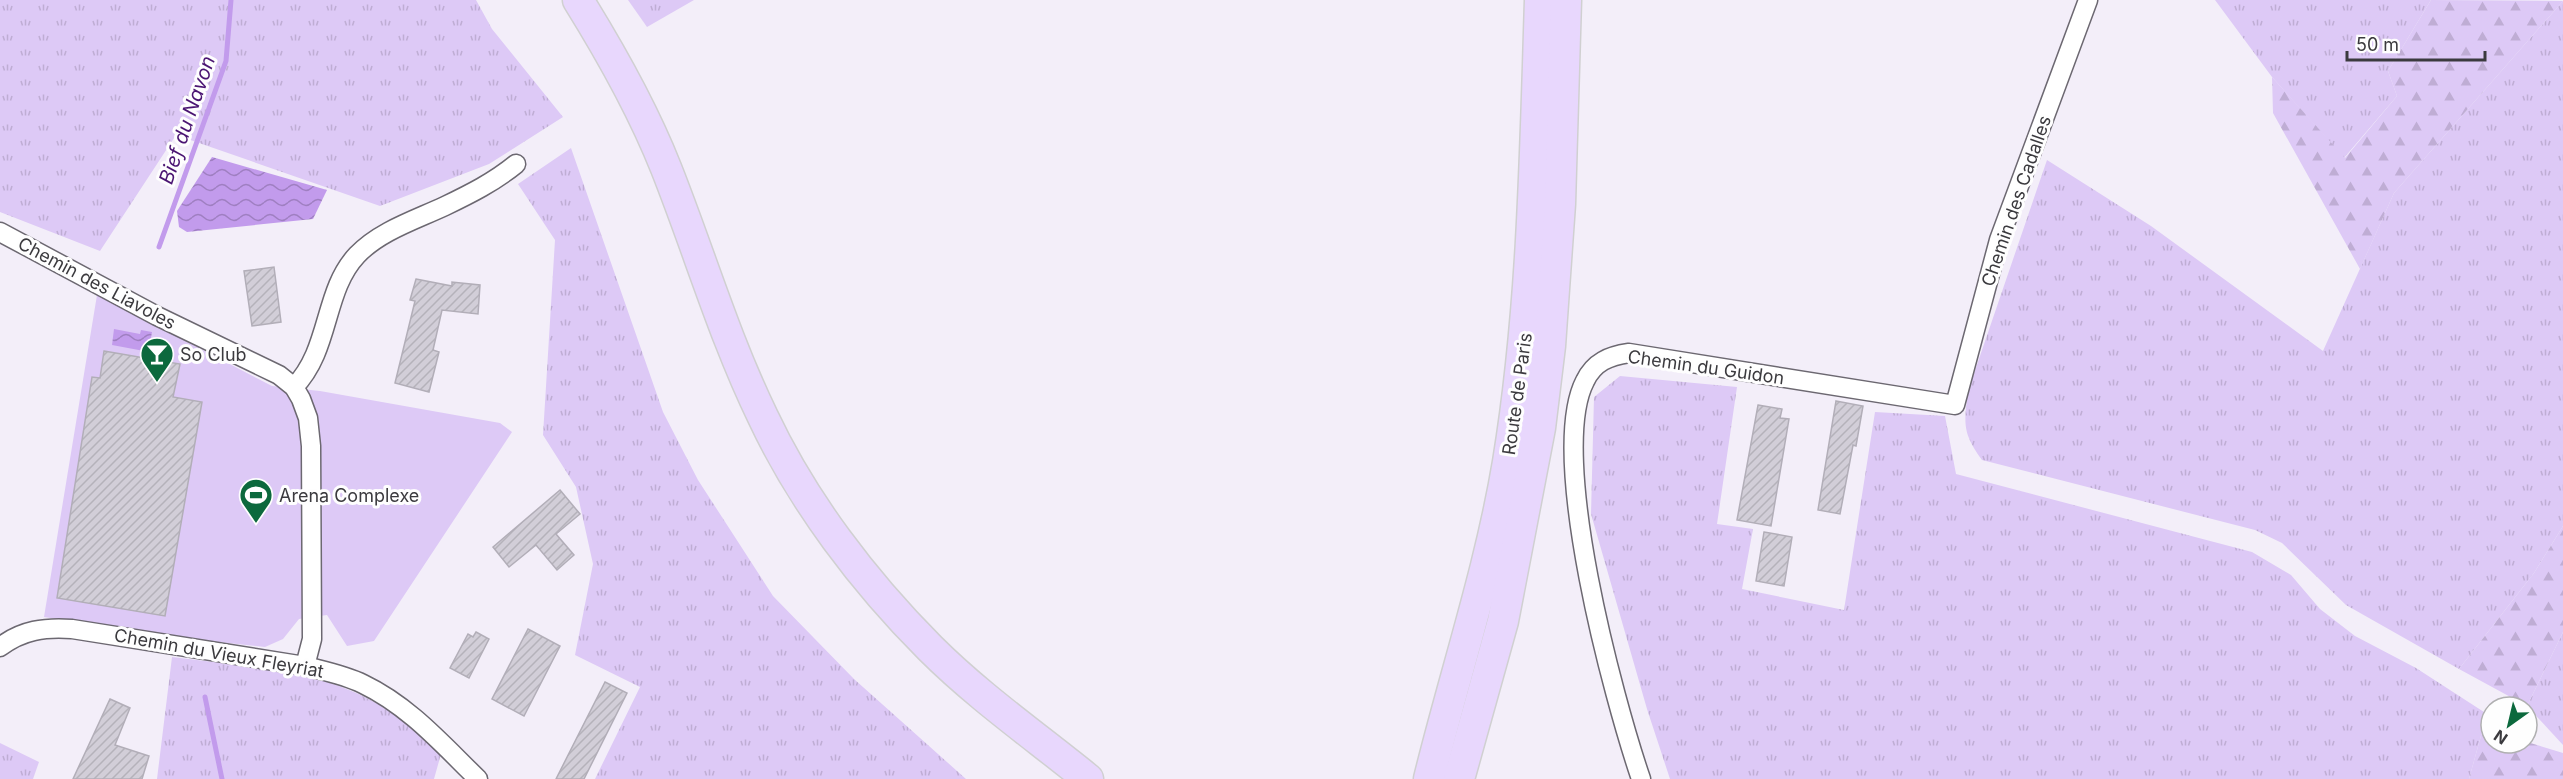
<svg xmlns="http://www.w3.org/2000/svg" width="2563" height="779" font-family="Inter,sans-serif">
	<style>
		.grass { fill: url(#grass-tufts) }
		.forest { fill: url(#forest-firs) }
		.pitch { fill: #ddc9f6 }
		.water { fill: url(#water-waves) }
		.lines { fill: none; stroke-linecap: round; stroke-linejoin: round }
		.stream { stroke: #c29bec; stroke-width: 5 }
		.building { fill: url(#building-hatch); stroke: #b2aeb8; stroke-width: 1.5 }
		.street-casing { stroke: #6c6871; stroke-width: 21 }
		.primary-casing { stroke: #d0d0d1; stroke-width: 33 }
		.street { stroke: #fff; stroke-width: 18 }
		.primary { stroke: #e8d7fd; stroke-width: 30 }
		.labels { text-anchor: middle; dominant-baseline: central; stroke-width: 6; stroke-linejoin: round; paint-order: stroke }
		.street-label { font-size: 18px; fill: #3b3a3e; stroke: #fefefe }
		.poi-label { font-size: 18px; fill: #3b3a3e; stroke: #fefefe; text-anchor: start }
		.water-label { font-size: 20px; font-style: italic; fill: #4a1472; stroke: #fefefe }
	</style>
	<defs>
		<pattern id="grass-tufts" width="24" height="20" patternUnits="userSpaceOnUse" patternTransform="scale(1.5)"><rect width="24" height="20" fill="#ddc9f6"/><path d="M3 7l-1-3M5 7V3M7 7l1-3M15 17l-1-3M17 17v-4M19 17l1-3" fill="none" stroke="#bfadd4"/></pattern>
		<pattern id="forest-firs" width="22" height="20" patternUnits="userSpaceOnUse" patternTransform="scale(1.5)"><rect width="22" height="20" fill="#ddc9f6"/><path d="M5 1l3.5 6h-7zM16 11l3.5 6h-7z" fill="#bfadd4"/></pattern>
		<pattern id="water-waves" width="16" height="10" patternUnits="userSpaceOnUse" patternTransform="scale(1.5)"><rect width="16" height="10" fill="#c29bec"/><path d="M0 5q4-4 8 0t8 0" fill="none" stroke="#9f7fc1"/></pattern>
		<pattern id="building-hatch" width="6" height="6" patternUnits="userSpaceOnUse" patternTransform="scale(1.5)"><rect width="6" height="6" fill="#d2ced8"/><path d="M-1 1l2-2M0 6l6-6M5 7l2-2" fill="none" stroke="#b5b2ba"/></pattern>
	</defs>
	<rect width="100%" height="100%" fill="#f3eef9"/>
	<g class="grass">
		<polygon points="0,0 476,0 492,29 563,117 489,164 380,206 176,135 100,251 0,212"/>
		<polygon points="628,0 694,0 647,27"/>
		<polygon points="2215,0 2431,0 2388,71 2397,96 2344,158 2272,77"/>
		<path d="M2563,1V526L2534,573L2459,669L2346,605L2282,543L2255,530L1982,460C1962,432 1964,424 1968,391L2047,160L2151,226L2323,351L2394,193Z"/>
		<polygon points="571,148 663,412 698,480 773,596 854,679 966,779 595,779 640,687 575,655 593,564 576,487 543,435 555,240 518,184"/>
		<polygon points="1620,376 1737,387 1717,524 1753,529 1742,589 1844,610 1875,412 1945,416 1956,474 2252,552 2291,575 2320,609 2355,636 2416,668 2487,714 2469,779 1670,779 1647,709 1591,514 1594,397"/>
		<polygon points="2563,632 2563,745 2527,706"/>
		<path d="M172,657C240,666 315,668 376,703C400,716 420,736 441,754L434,779H157Z"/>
		<polygon points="0,743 39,762 33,779 0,779"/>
	</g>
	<g class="forest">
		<polygon points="2431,0 2563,1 2394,193 2360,269 2273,113 2272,77 2345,158 2397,96 2388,71"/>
		<polygon points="2563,526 2563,632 2527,706 2459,669 2534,573"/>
		<polygon points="2487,714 2491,718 2491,743 2527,742 2563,753 2563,779 2469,779"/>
	</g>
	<polygon class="pitch" points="97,295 272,386 320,391 500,423 512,432 374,641 347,646 327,615 299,619 283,639 265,647 162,636 44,617"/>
	<g class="water">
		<polygon points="212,157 327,190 313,219 187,232 179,227 177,211"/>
		<polygon points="114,329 140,334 141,330 152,332 150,343 146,342 144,351 112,345"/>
	</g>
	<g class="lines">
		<g class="stream">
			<polyline points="159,247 226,61 231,0"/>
			<polyline points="205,697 222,779"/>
		</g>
	</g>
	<g class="building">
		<polygon points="274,267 281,322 252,326 244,271"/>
		<polygon points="416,279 452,286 452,282 480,285 478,314 442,310 433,350 439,352 429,392 395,383 415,301 410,300"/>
		<polygon points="104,351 180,364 173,397 202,402 165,616 57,598 92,377 100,378"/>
		<polygon points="1836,401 1863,406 1856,446 1853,445 1840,514 1818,510"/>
		<polygon points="1758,405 1782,409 1780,418 1789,419 1771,526 1737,520"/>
		<polygon points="560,490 580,514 556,534 574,555 557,570 536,545 509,567 493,547"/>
		<polygon points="1764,532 1792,537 1784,586 1756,581"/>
		<polygon points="528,629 560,646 524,716 492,699"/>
		<polygon points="476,632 489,639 469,678 450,668 468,634 473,637"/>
		<polygon points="605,682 627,693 584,779 556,779"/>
		<polygon points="110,699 130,708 115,745 149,756 142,779 73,779"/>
	</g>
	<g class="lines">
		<defs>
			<g id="street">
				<polyline points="0,232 157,316 279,375 294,387 301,399 308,418 311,446 312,639 305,666"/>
				<path d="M294,387C331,349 323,291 357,255C380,231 415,220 445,206C470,194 494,182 516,164"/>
				<path d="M0,647C22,630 45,627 72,629L305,666C324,671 345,675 363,684C409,706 442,744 478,779"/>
				<path d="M1641,779C1614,700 1547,454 1585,381C1594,362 1609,356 1629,353L1955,405L1999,240L2088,0"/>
			</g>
			<g id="primary">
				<path d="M578,0C611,53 643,110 666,168C699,251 724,337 763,417C803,502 864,582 930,648C978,696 1035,736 1088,779"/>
				<path d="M1429,779C1455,673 1490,570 1508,462C1533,309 1535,155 1540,0"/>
				<polyline points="1459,779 1503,621 1540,428 1550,346 1560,204 1566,0"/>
			</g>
		</defs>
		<use href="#street" class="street-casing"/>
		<use href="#primary" class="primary-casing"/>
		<use href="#street" class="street"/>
		<use href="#primary" class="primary"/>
	</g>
	<defs>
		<symbol id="bar-pin" viewBox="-11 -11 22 30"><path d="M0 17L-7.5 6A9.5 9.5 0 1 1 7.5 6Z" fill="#0c693d" stroke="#fefefe"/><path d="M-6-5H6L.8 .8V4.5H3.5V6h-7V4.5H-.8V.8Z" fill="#fff"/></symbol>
		<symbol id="stadium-pin" viewBox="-11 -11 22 30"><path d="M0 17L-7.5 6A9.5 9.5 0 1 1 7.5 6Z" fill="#0c693d" stroke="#fefefe"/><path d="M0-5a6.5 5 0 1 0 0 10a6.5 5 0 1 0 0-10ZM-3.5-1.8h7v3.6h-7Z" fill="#fff"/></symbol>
	</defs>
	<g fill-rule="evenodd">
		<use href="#bar-pin" x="138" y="335" width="38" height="52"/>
		<use href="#stadium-pin" x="237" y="476" width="38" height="52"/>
	</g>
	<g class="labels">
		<g class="street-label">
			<text transform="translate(2016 201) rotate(-71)">Chemin des Cadalles</text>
			<text transform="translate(97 283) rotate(28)">Chemin des Liavoles</text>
			<text transform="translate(1706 367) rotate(8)">Chemin du Guidon</text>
			<text transform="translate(1517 394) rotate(-82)">Route de Paris</text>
			<text transform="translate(219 653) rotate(10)">Chemin du Vieux Fleyriat</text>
		</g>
		<g class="poi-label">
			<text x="180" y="354">So Club</text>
			<text x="279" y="495">Arena Complexe</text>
		</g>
		<g class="water-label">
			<text transform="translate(187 120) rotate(-71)">Bief du Navon</text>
		</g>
	</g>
	<g transform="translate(2509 725) rotate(214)"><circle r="28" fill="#fefefe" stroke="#b0b0b1" stroke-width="1.5"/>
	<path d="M0-4.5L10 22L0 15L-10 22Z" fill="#0c693d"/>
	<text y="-9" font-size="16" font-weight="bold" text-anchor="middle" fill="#3b3a3e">N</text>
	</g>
	<path d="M2347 51v9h138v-9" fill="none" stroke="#3b3a3e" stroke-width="3"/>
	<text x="2356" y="51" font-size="18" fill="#3b3a3e" stroke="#fefefe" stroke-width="4.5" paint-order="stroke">50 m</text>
</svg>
